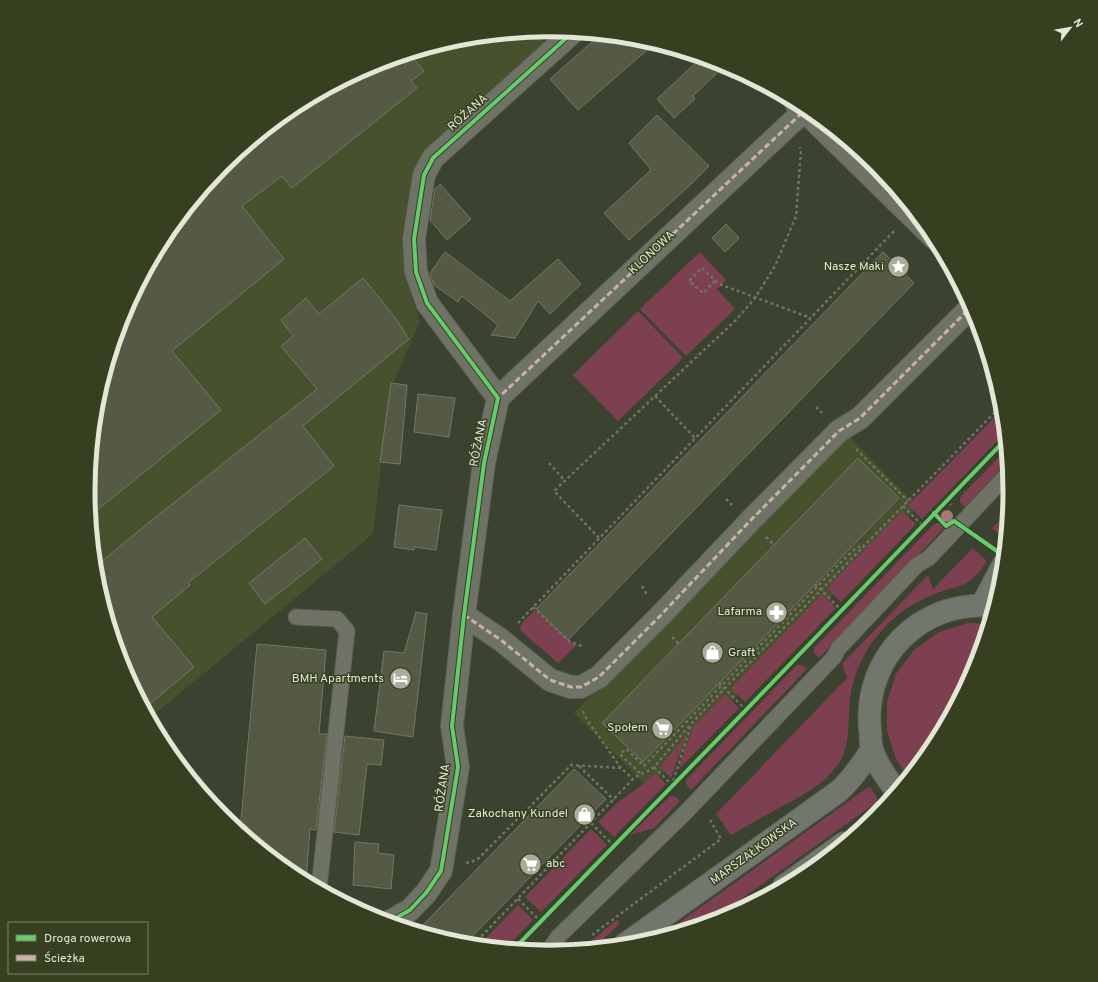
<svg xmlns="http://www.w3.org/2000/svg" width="1098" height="982" font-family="Overpass,sans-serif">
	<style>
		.built { fill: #47512d }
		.green { fill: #7c4051 }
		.building { fill: #545a43; stroke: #727768 }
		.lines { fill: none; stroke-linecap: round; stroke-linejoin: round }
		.service-casing { stroke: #595e4e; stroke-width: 17 }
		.minor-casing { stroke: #595e4e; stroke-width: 24 }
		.secondary-casing { stroke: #595e4e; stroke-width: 24 }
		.path { stroke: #6f7366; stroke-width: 2.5; stroke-dasharray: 3 3; stroke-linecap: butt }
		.service { stroke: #6f7366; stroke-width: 15 }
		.minor { stroke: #6f7366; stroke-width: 22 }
		.secondary { stroke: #71776d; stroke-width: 22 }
		.quiet { stroke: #cab0a6; stroke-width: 3; stroke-dasharray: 6 3; stroke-linecap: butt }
		.cycleway-casing { stroke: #363f1f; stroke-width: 6 }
		.cycleway { stroke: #67ca6e; stroke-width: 4 }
		.tree { fill: #a5767c }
		.labels { text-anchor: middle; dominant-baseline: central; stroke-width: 3; stroke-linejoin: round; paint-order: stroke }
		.street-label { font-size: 12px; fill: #e2e8d5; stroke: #363f1f }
		.poi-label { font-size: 12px; fill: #e2e8d5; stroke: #363f1f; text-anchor: end }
		.rim { fill: none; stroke: #e2e8d5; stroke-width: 5 }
	</style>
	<rect width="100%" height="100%" fill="#3c4230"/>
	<g class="built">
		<polygon points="533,32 545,43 430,152 405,233 406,281 420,321 394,382 387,413 373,534 150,718 123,667 97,581 88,491 97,401 123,314 166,235 223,165 293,108 373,65 459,39"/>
		<polygon points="849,436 918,507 649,788 574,713"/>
	</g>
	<g class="green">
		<polygon points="700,252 726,280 717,289 735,309 686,356 640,309"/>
		<polygon points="638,311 683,358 618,421 573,375"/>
		<polygon points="1002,410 1004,434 922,519 908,505"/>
		<polygon points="1006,450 1007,464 1001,469 965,507 960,502 960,497"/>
		<polygon points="902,511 916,524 841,602 827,588"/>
		<polygon points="1008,512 1007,525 1001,536 992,528"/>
		<polygon points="936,523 939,523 944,528 819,658 814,653 814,648 933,525"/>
		<path d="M973,548L987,561C969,590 957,584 930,596C912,604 896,614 883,629C865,648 853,673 850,699C847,723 852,745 837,766C823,785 801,796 781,807C764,816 748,825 731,835L716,814L847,678L842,664L928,575L933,589Z"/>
		<polygon points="822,594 836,608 745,702 731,688"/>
		<polygon points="535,610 569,641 577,645 558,663 520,630 521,624"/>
		<polygon points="968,623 988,624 975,668 932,747 908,777 896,759 887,731 887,702 896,674 914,650 939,632"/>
		<polygon points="797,665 802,665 807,669 691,790 687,786 686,780"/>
		<polygon points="725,694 739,708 678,770 693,727"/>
		<polygon points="686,735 671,778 660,767"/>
		<polygon points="655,773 666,784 614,837 598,822 617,803 641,786"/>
		<polygon points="870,787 877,797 877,802 709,922 659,937 867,788"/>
		<polygon points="670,796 676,797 680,801 654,828 630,835"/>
		<polygon points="591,829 607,845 541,912 525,897"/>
		<polygon points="518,905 533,920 506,948 479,945"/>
		<polygon points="617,920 620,923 609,934 592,948 581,949"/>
	</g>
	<g class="building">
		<polygon points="600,35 639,39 654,44 578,110 550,79"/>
		<polygon points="410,54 424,71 411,81 417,88 292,188 282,176 242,206 284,259 172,351 221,410 90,516 88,491 97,401 123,314 166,235 223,165 293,108 373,65"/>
		<polygon points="701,58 725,65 693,96 695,99 674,118 657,99"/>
		<polygon points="657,115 709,166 687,188 629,240 604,213 651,170 629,143"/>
		<polygon points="440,184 471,219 447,240 430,220 435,189"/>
		<polygon points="726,224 739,238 725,252 712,238"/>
		<polygon points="445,252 510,301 558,259 581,284 550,314 538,301 515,338 491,335 498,325 462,296 458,302 434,285 430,273"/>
		<polygon points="883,252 914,283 568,640 536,609"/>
		<polygon points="363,278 394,316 409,339 303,426 334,466 188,583 190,585 152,617 194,667 145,708 123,667 97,581 95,567 142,528 317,389 281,346 293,336 281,320 306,298 319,314"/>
		<polygon points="391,383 407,385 400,464 380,462"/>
		<polygon points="418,394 455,398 449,437 414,432"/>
		<polygon points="858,458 899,498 643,762 602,723"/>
		<polygon points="399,505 442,510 436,550 415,547 414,550 394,547"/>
		<polygon points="305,538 322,559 265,604 249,583"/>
		<polygon points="416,612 427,614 413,737 374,731 384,651 404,653"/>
		<polygon points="257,644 326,650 319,734 327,734 316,830 310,829 306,881 293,874 240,831"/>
		<polygon points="345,736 384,740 381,765 367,764 359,835 334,832"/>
		<polygon points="574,769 606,799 465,944 459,943 417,931"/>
		<polygon points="355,842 379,844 378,853 394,855 391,889 353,885"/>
	</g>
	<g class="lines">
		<defs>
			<g id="service">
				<polyline points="296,617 337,619 347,631 319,888"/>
				<polyline points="548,952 558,937 684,814 834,657 838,649 917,565 929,558 1004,478 1009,476"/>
			</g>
			<g id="minor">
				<polyline points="796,103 934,238"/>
				<polyline points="498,398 806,109"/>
				<polyline points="464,615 501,640 550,680 571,687 581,687 599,677 659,617 750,521 839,431 860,418 971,307"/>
				<polyline points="389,922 410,910 426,893 441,871 458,767 452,726 464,615 484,463 498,398 427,303 416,272 414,239 424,175 433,158 573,32"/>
			</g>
			<g id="secondary">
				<polyline points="982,605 1003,565"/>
				<path d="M896,791C887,778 876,764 872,749C870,743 871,736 870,730C863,658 920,599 994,606"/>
				<polyline points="784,886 844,843"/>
				<path d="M624,945L839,791C853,778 862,765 872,749"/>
			</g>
		</defs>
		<use href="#service" class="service-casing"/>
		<use href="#minor" class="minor-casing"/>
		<use href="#secondary" class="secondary-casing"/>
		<g class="path">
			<polyline points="715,281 703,293 689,281 702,268 719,284 811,318"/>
			<polyline points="655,396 695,438"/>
			<polyline points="816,407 822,413"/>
			<polyline points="856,449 908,501"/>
			<polyline points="549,463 565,481"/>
			<polyline points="726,499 732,505"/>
			<polyline points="946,500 951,505"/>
			<polyline points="903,506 922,525"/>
			<polyline points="766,537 774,545"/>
			<polyline points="599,538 554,491 736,320 755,298 775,266 796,216 801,151 800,147"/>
			<polyline points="815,584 841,610"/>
			<polyline points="642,586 647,595"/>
			<polyline points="533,607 569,641 584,647"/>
			<polyline points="518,623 894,231"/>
			<polyline points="672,637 679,644"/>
			<polyline points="719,683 746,710"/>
			<polyline points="583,711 587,720 621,768"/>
			<polyline points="579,766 614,800"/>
			<polyline points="654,767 672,785 691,725"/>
			<polyline points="640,773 620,754 626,749 644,766 837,566 856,548 864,545"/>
			<polyline points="591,823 613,845"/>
			<polyline points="466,863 477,860 571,765 621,768 633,779"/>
			<polyline points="518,899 543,924"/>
			<polyline points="592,935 721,839 710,820"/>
			<path d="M473,945L633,779C640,773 647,773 654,767L692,723L724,689L1002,405"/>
		</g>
		<use href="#service" class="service"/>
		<use href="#minor" class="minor"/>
		<use href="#secondary" class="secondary"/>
		<g class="quiet">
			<polyline points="497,401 498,398 806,109"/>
			<polyline points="464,615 501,640 550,680 571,687 581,687 599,677 659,617 750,521 839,431 860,418 971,307"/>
		</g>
		<defs>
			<g id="cycleway">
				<polyline points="934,513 946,526 954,521 1004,556"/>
				<polyline points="389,922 410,910 426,893 441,871 458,767 452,726 464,615 484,463 498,398 427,303 416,272 414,239 424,175 433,158 573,32"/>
				<polyline points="514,949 746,710 1005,440"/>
			</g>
		</defs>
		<use href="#cycleway" class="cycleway-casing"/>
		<use href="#cycleway" class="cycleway"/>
	</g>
	<circle class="tree" cx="947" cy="516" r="6"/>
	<defs>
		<symbol id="sight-disc" viewBox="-11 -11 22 22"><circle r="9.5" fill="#a8ae9b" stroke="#363f1f"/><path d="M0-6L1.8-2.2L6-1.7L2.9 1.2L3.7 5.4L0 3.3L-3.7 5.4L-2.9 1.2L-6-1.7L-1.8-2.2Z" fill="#fff"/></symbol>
		<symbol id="pharmacy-disc" viewBox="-11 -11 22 22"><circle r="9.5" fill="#a8ae9b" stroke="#363f1f"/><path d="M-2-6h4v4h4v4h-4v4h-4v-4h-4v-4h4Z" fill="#fff"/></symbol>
		<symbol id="shop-disc" viewBox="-11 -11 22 22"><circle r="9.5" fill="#a8ae9b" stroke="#363f1f"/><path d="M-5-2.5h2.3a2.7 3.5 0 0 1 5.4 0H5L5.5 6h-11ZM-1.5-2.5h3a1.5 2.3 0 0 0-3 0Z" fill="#fff"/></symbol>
		<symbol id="hotel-disc" viewBox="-11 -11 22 22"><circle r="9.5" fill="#a8ae9b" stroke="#363f1f"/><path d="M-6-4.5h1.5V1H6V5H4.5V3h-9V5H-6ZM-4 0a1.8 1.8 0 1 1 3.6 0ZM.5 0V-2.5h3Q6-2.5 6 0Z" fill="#fff"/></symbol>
		<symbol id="supermarket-disc" viewBox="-11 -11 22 22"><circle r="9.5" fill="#a8ae9b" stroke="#363f1f"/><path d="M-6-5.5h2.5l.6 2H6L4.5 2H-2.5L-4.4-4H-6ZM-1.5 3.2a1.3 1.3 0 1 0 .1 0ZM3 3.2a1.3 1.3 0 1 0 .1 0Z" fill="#fff"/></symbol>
	</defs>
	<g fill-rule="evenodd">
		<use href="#sight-disc" x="886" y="254" width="25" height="25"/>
		<use href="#pharmacy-disc" x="764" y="600" width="25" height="25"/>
		<use href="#shop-disc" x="700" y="640" width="25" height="25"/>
		<use href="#hotel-disc" x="388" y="666" width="25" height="25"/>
		<use href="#supermarket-disc" x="650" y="716" width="25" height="25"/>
		<use href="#shop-disc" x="572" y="802" width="25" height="25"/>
		<use href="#supermarket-disc" x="518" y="852" width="25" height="25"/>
	</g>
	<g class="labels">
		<g class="street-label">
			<text transform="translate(468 113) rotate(-42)">RÓŻANA</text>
			<text transform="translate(652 253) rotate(-43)">KLONOWA</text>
			<text transform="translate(479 443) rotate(-79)">RÓŻANA</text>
			<text transform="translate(443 788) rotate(-82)">RÓŻANA</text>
			<text transform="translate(754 852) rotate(-36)">MARSZAŁKOWSKA</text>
		</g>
		<g class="poi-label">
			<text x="884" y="267">Nasze Maki</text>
			<text x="762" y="612">Lafarma</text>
			<text x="728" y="653" text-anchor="start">Graft</text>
			<text x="384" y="679">BMH Apartments</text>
			<text x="648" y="728">Społem</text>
			<text x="568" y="814">Zakochany Kundel</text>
			<text x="546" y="864" text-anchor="start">abc</text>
		</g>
	</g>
	<path d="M0 0H1098V982H0ZM95 491a454 454 0 1 1 908 0a454 454 0 1 1-908 0Z" fill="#363f1f" fill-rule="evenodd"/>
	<path class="rim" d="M95 491a454 454 0 1 1 908 0a454 454 0 1 1-908 0Z"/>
	<rect x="8" y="922" width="140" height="52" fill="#363f1f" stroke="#7b8368"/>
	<rect x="16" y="935" width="20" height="6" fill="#67ca6e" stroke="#7b8368"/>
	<text x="44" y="942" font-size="12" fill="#e2e8d5">Droga rowerowa</text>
	<rect x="16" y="955" width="20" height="6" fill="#cab0a6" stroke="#7b8368"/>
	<text x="44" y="962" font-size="12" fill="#e2e8d5">Ścieżka</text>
	<g transform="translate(1070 28) rotate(59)" stroke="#363f1f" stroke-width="3" paint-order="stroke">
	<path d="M0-3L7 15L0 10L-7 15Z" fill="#e2e8d5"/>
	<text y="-6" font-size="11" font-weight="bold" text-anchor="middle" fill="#e2e8d5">N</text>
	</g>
</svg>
